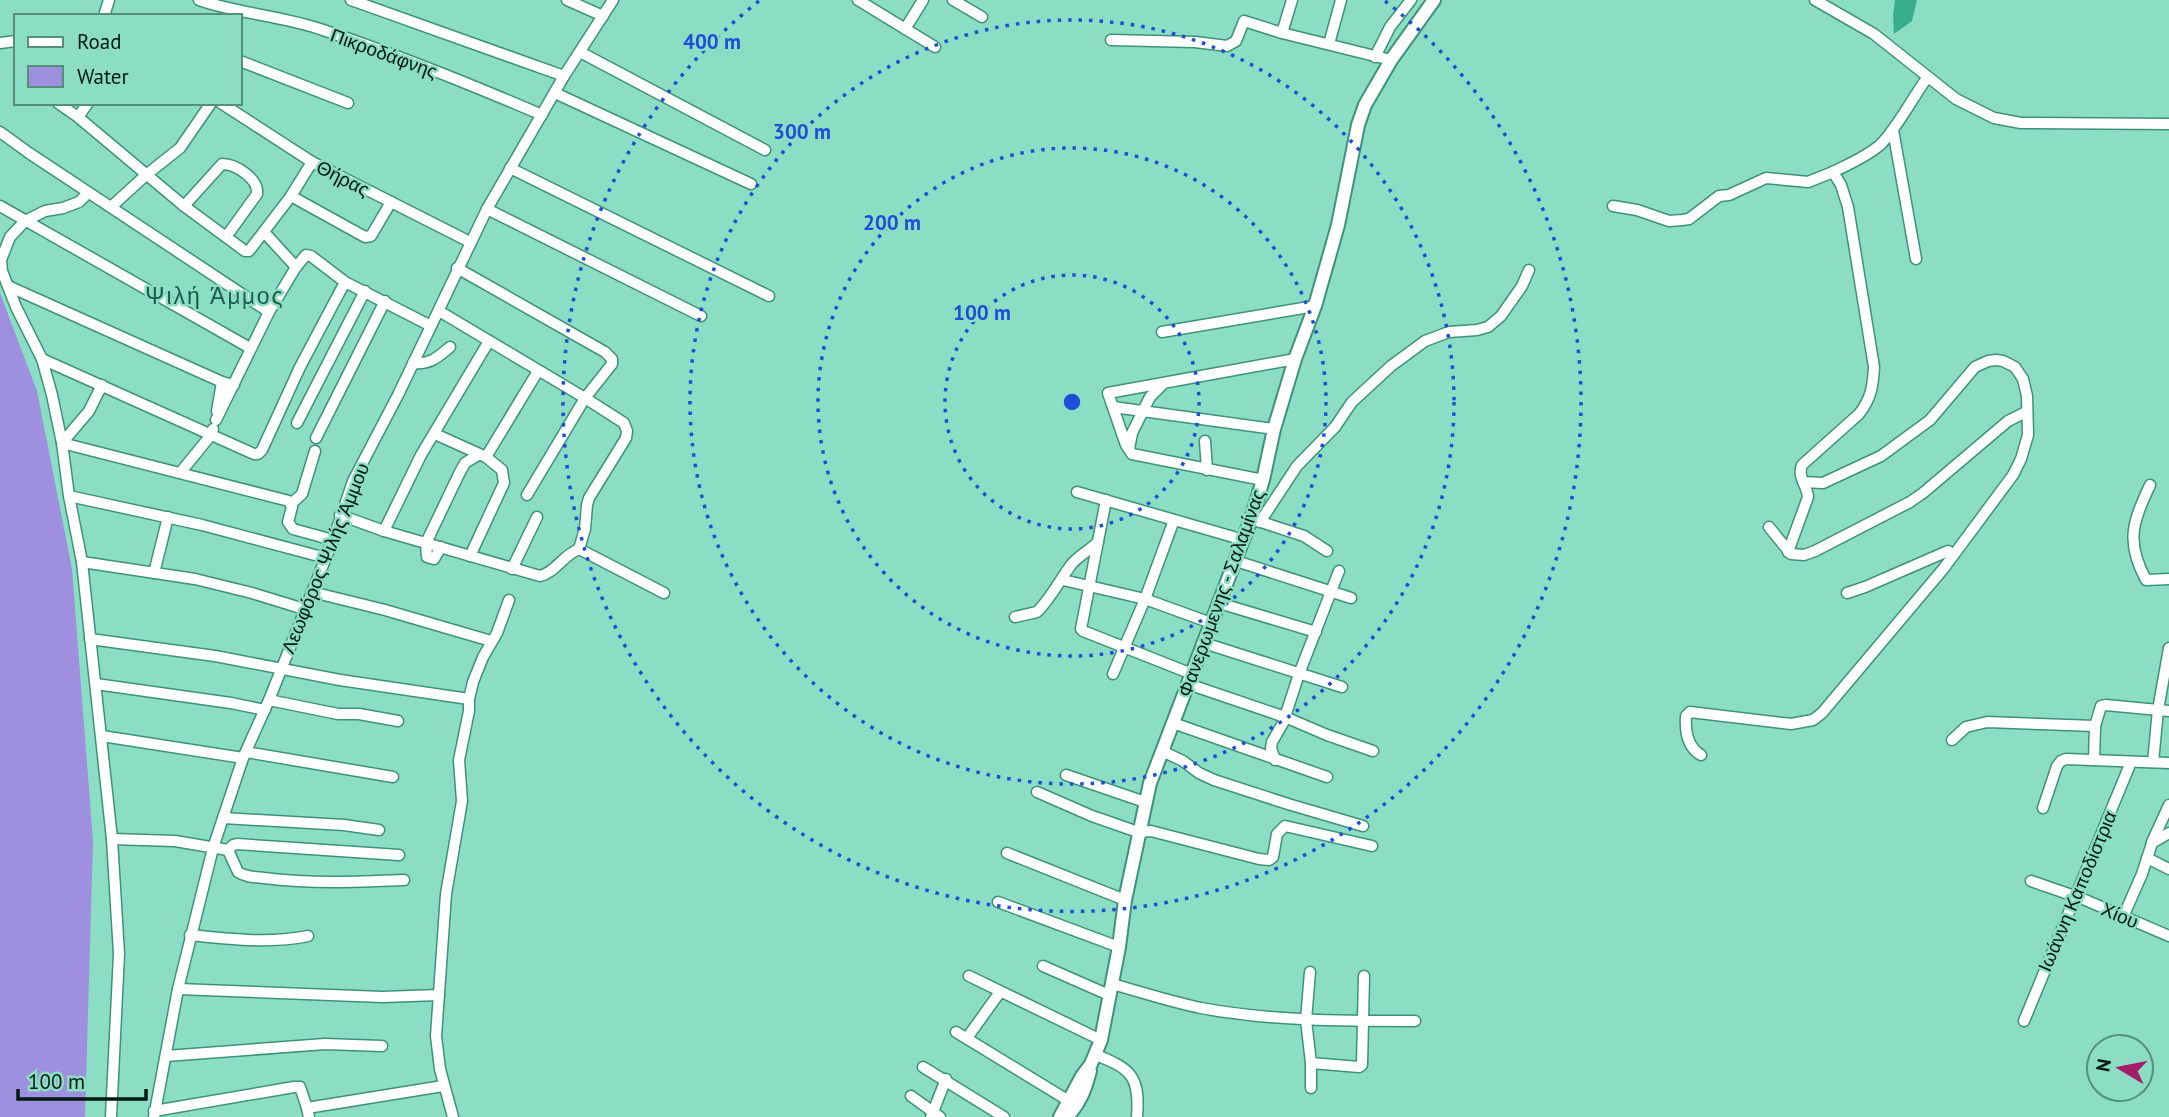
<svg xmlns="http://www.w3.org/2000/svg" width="2169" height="1117" font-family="'PT Sans',sans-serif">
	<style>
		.forest { fill: #38ad8e }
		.water { fill: #9e90de }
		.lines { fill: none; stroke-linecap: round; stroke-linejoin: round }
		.minor-casing { stroke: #3d927a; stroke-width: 13 }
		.major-casing { stroke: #3d927a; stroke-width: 16 }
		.minor { stroke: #fff; stroke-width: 10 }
		.major { stroke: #fff; stroke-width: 12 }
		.ring { fill: none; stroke: #1d4ed8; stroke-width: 3.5; stroke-dasharray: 3.5 7 }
		.labels { text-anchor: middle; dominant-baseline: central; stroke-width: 5; stroke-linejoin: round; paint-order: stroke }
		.street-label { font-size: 19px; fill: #011912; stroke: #8bdec3 }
		.quarter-label { font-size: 23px; letter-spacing: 2px; fill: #195c4a; stroke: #8bdec3 }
		.centre { fill: #1d4ed8; stroke: #8bdec3; stroke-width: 3.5 }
		.ring-label { font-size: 21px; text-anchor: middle; font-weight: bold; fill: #1d4ed8; stroke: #8bdec3; stroke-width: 5; stroke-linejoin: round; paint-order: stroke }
	</style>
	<rect width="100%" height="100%" fill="#8bdec3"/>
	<polygon class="forest" points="1895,0 1917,0 1912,21 1894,34 1893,15"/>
	<polygon class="water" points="0,293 37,391 72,569 93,841 85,1117 0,1117"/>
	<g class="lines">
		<defs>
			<g id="minor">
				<path d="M199,0C240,14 283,16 323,30C398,55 470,84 542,115"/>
				<polyline points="351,0 564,76"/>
				<polyline points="567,0 603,16"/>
				<polyline points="858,0 935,47"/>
				<polyline points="953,0 982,17"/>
				<polyline points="1815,0 1874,34 1956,99 1994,118 2021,123 2169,124"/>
				<polyline points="104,16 109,0"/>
				<polyline points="905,29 923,0"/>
				<polyline points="1282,33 1292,0"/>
				<polyline points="1111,40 1195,42 1227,46 1236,41 1244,21 1282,33 1391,60"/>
				<polyline points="0,43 16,41"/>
				<polyline points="1329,44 1341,0"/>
				<polyline points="580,52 765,150"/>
				<polyline points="1375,57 1390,27 1411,0"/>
				<polyline points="240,61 348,103"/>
				<polyline points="555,93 751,184"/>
				<polyline points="58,103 78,117 184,206 245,251 249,251 291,196 312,162"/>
				<polyline points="221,103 312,162 470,242"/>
				<polyline points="78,117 88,103"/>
				<polyline points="1893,130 1916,259"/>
				<polyline points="0,132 29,153 269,312"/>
				<polyline points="510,168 769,296"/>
				<polyline points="88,193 79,202 63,208 45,211 25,221 10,237 1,260 2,271 16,307 42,359 52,395 62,443 69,496 82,562 112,839 119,954 111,1117"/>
				<polyline points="291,196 365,237 371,236 391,202"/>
				<polyline points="0,206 250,348"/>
				<path d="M184,206L222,164C236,164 259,179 257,194L226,237"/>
				<polyline points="1613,206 1637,210 1669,221 1682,220 1689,219 1719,196 1729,195 1766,178 1808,182 1833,172"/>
				<polyline points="111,207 146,175 180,148 211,103"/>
				<polyline points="487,209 701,316"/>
				<polyline points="264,232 296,267"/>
				<polyline points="457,268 605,352 612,359 612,364 585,398 527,495"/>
				<polyline points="8,286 222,382 234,385"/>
				<polyline points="439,311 585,398 624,423 627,431 626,438 589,498 587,505 585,529 579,549"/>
				<polyline points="1162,332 1315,306"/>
				<polyline points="42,359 254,454 258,454 262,450 300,367 345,282"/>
				<path d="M413,363C430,365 438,357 450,347"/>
				<polyline points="102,385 89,411 62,443 289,501 292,507 288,522 293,529 333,540"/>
				<polyline points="1113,407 1274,429"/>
				<polyline points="217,411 222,382"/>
				<polyline points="216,420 269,312 296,267 306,255 311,256 345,282 431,326"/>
				<polyline points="297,423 365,291"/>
				<polyline points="435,434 486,457 502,470 504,483 470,556"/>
				<polyline points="316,438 385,301"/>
				<polyline points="1205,441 1207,470"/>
				<polyline points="1129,449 1132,433 1150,397 1163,384"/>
				<polyline points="486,457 538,371"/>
				<polyline points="180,473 211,435 213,429"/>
				<polyline points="1263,480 1132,454 1126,445 1108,393 1295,359"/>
				<path d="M2150,485C2133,522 2125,541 2146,580L2169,579"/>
				<polyline points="1077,492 1244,540"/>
				<polyline points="69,496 202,525 326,558"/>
				<polyline points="1106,500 1081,629 1083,631 1192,674"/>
				<polyline points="291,504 302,494 315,451"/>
				<path d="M340,515L384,531L540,576C555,573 563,555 579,549L664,593"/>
				<polyline points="1255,520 1304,536 1327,551"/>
				<polyline points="1260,522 1297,466 1335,427 1352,402 1391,366 1425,341 1449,332 1477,330 1488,327 1501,316 1522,286 1529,270"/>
				<polyline points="1769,527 1791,554 1804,555 1815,551 1910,502 1923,493 2008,421 2026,412"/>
				<polyline points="384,531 421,455 489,341"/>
				<polyline points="441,547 434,559 427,557 426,543 459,474 465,463 478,455"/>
				<path d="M1788,552L1808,497C1807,484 1797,478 1802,465L1859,414C1871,399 1873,386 1874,367L1848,207L1841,185L1833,172C1849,164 1866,157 1880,145C1896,130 1913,97 1927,78"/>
				<polyline points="1236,561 1351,598"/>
				<polyline points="82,562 195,579 252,593 304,609"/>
				<polyline points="512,569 537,517"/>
				<polyline points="154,573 168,517"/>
				<polyline points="1063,580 1145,599 1211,623"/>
				<polyline points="312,592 385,610 491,641"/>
				<polyline points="1847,593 1865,587 1941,554 1948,551 1953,555"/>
				<polyline points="1219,603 1316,632"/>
				<path d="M1015,617L1037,612C1050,599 1060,580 1071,565C1078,556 1090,550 1098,542"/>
				<polyline points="90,639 215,656 340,680 469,699"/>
				<polyline points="1204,643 1342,687"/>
				<polyline points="1113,674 1145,599 1174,520"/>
				<polyline points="96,684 231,703 265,710"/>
				<polyline points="1188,684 1285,717 1327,735 1373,751"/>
				<polyline points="269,700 338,714 359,714 398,721"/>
				<polyline points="1173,723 1327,777"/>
				<polyline points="102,736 243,758"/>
				<polyline points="1952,740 1966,727 1987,722 2095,726"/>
				<polyline points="1162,751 1183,761 1199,773 1214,780 1288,804 1363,826"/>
				<polyline points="246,752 393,777"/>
				<path d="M1701,755C1687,747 1685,731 1686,716L1690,712L1791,724L1813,720L1822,713L1944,568L2013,475L2021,459L2028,435L2027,396L2023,379L2015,367L2003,361L1996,360L1988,361L1975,367L1930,420L1881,456L1823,483L1803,482"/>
				<polyline points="1275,760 1271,748 1272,742 1283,723 1299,674 1339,571"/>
				<polyline points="2094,760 2095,726 2101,706 2106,705 2169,711"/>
				<polyline points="2153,762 2158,710 2169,648"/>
				<polyline points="1066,775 1145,802"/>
				<polyline points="1037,792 1092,816 1138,832 1151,831 1259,859 1269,860 1273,857 1277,834 1285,826 1372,846"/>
				<polyline points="2043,808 2057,766 2061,761 2066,759 2169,763"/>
				<polyline points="223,818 344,825 379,830"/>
				<path d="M112,839L175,841L228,850L238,872C245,877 255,877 264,878C311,884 357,882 404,880"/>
				<polyline points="2152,842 2169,805"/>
				<polyline points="228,850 233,845 237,844 399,855"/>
				<polyline points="1007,853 1125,900"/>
				<polyline points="2147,858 2169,869"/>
				<polyline points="2031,881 2083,899 2169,936"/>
				<polyline points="998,902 1119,947"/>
				<polyline points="2124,915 2142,874 2152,843 2169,833"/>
				<path d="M190,935C229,939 269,944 308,936"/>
				<polyline points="1043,966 1109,995"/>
				<polyline points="1310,972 1306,1020 1311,1063 1311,1088"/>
				<polyline points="969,976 1101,1040"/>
				<path d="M1112,984C1141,992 1171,1002 1201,1008C1271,1021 1343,1021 1415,1021"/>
				<polyline points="178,989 382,997 439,995"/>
				<polyline points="2024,1021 2131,762"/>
				<polyline points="956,1032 1069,1101"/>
				<polyline points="967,1038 1000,992"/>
				<path d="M1096,1055C1132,1069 1140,1077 1137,1117"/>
				<polyline points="166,1056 325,1044 382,1046"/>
				<polyline points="1311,1063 1359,1067 1362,1065 1364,976"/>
				<polyline points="923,1067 1004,1117"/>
				<polyline points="911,1096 940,1117"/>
				<polyline points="154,1111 294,1087 300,1087 307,1108"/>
				<polyline points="154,1117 178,989 213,848 243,758 269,700 333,540 353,481 398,395 487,209 564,76 613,0"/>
				<polyline points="309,1117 307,1108 443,1086"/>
				<polyline points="453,1117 440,1069 436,1036 446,894 462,801 459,760 469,711 469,699 473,682 483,657 497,633 509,600"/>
				<polyline points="931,1117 946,1079"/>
			</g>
			<g id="major">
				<polyline points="1060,1117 1082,1076 1091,1064 1101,1040 1119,947 1125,900 1150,783 1251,519 1263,480 1274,429 1295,359 1315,306 1338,225 1358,125 1365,105 1391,60 1434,0"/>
				<path d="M1067,1117C1080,1103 1085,1090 1090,1071"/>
			</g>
		</defs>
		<use href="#minor" class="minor-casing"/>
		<use href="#major" class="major-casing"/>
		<use href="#minor" class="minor"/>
		<use href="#major" class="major"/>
	</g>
	<g class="ring">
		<circle cx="1072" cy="402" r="127"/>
		<circle cx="1072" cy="402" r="254"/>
		<circle cx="1072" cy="402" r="382"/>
		<path d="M1385 1A509 509 0 1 1 759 1"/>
	</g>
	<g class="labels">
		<g class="street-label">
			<text transform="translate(384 53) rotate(20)">Πικροδάφνης</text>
			<text transform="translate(343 178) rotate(27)">Θήρας</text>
			<text transform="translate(325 558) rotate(-68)">Λεωφόρος Ψιλής Άμμου</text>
			<text transform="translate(1221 593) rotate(-70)">Φανερωμενης - Σαλαμίνας</text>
			<text transform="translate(2077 891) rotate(-67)">Ιωάννη Καποδίστρια</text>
			<text transform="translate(2120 915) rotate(23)">Χίου</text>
		</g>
		<g class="quarter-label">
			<text x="215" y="295">Ψιλή Άμμος</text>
		</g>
	</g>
	<circle cx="1072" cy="402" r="10" class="centre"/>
	<g class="ring-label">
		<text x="712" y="49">400 m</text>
		<text x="802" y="139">300 m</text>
		<text x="892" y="230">200 m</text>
		<text x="982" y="320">100 m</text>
	</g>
	<rect x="14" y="14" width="228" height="91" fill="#8bdec3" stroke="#548f7c" stroke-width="2"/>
	<rect x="28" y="37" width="35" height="10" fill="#ffffff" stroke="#548f7c" stroke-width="2"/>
	<text x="77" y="49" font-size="21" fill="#011912">Road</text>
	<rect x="28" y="66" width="35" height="21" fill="#9e90de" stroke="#548f7c" stroke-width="2"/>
	<text x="77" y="84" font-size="21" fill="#011912">Water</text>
	<g transform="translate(2120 1068) rotate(280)"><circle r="33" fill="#8bdec3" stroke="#548f7c" stroke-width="2"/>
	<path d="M0-5L12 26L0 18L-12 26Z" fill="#a31d69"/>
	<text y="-10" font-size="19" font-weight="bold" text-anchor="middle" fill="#011912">N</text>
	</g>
	<path d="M18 1089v10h128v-10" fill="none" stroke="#011912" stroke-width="3.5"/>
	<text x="28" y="1089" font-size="21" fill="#011912" stroke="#8bdec3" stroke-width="5" paint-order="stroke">100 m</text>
</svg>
